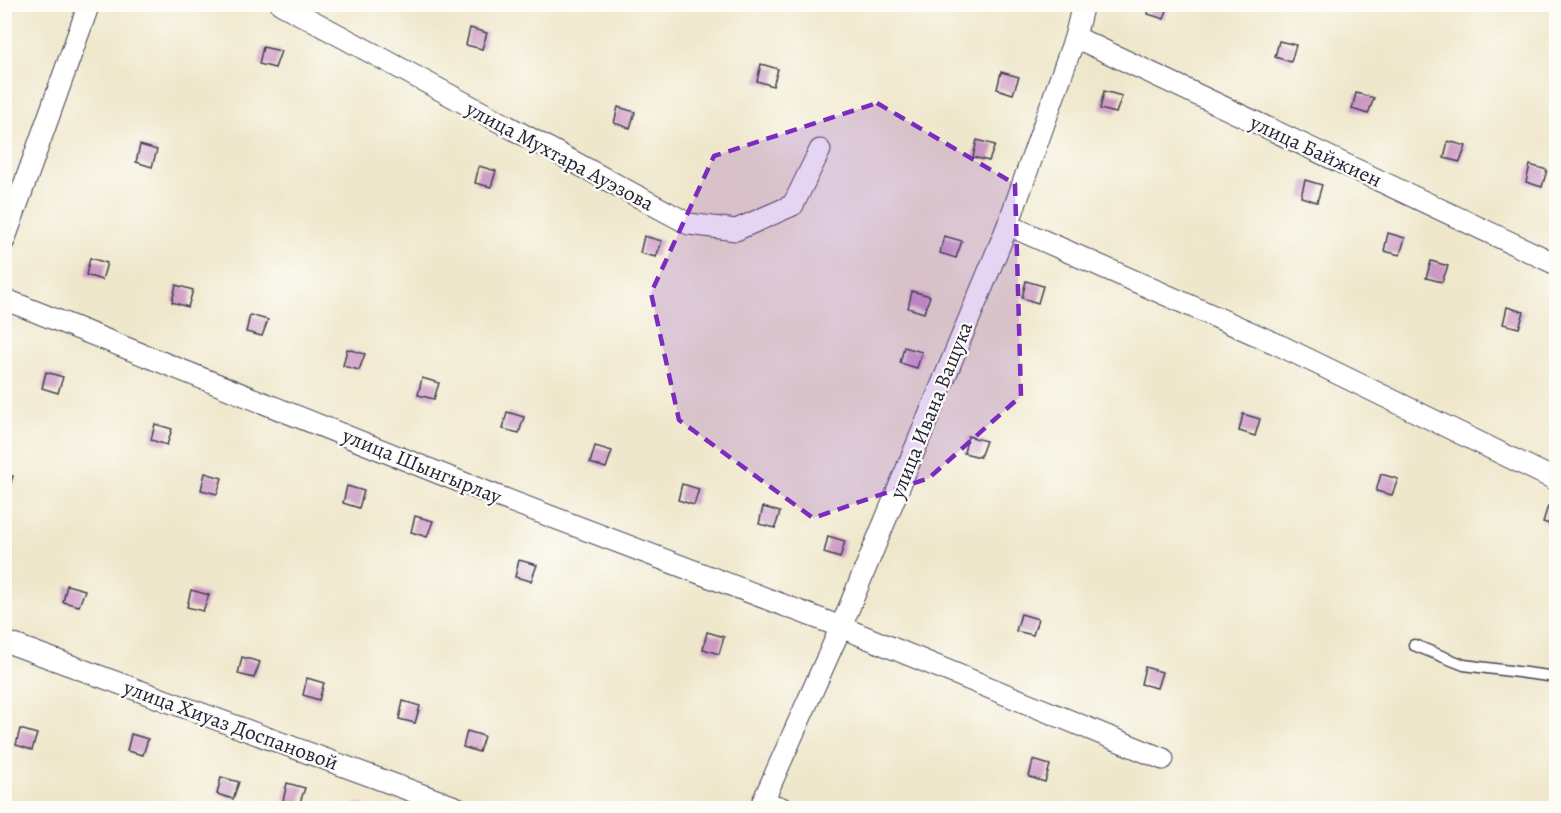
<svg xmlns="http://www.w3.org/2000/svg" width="1561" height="813" font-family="Alegreya,serif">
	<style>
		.building { fill: #cc99c4 }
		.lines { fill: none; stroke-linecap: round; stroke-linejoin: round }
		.lane-casing { stroke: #414051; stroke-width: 13 }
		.street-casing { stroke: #414051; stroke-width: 23 }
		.lane { stroke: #fff; stroke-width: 10 }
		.street { stroke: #fff; stroke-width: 21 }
		.marked { fill: #7b2cbf; fill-opacity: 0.2; stroke: #7b2cbf; stroke-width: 4.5; stroke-dasharray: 12 8; stroke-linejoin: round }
		.labels { text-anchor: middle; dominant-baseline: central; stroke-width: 4.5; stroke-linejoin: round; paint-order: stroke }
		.street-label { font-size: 21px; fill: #22223b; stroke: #fdfcf7 }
	</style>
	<rect width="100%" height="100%" fill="#fdfcf7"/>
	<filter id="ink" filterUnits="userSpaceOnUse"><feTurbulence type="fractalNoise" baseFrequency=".0167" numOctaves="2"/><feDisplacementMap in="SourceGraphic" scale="12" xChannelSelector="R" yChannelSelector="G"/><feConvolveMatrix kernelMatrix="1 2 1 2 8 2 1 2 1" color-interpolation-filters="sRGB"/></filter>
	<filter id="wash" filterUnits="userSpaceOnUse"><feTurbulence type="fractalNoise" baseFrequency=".008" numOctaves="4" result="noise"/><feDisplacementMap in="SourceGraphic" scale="24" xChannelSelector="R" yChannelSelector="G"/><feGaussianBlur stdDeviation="1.35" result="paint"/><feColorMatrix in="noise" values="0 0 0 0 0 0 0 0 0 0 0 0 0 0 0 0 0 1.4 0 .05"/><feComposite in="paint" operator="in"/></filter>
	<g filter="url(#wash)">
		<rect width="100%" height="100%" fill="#efe7cb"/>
		<g id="blocks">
			<g class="building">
				<polygon points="1150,4 1169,4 1164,19 1148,14"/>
				<polygon points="470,28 487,33 482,49 466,45"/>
				<polygon points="1279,41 1296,45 1291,62 1275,57"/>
				<polygon points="263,47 281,51 275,68 259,64"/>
				<polygon points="761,64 778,69 773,86 757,81"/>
				<polygon points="1001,72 1019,77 1013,94 997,89"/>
				<polygon points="1104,91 1122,96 1116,113 1100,109"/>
				<polygon points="1356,93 1374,98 1368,114 1352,109"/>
				<polygon points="618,107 635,112 630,128 614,123"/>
				<polygon points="977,140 995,145 989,161 973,157"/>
				<polygon points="1448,141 1466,146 1460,162 1444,158"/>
				<polygon points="140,145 157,150 152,167 136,162"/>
				<polygon points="1530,165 1547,170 1542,187 1526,182"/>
				<polygon points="479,166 496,171 491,187 475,183"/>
				<polygon points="1305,180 1322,185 1317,202 1301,197"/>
				<polygon points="1388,233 1405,238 1400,255 1384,251"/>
				<polygon points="644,236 662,241 656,257 640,253"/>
				<polygon points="944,236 962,241 956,258 940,253"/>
				<polygon points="90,258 107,263 102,280 86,275"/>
				<polygon points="1431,261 1448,266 1442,282 1426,278"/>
				<polygon points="1026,281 1043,286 1038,303 1022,298"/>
				<polygon points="176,285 193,290 188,307 172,302"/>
				<polygon points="912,291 930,296 924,313 908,308"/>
				<polygon points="1507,307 1524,312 1519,328 1503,324"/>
				<polygon points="250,315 268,320 262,336 246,332"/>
				<polygon points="904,347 922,352 917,368 900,363"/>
				<polygon points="347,349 365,354 359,370 343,366"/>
				<polygon points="46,372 63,377 58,393 42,388"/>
				<polygon points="422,378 439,383 434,399 418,395"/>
				<polygon points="507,412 524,417 519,433 503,429"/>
				<polygon points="1243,414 1260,419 1255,436 1239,431"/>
				<polygon points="155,424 172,429 167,445 151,440"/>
				<polygon points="968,436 986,441 980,457 964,453"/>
				<polygon points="595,446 612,451 606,468 590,463"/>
				<polygon points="205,473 222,478 217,494 201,490"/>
				<polygon points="4,474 13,476 8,492 4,492"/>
				<polygon points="1381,474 1398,479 1392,495 1376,491"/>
				<polygon points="682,484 699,489 694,505 678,500"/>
				<polygon points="347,486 364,491 359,508 343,503"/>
				<polygon points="1548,506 1556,508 1556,526 1543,522"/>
				<polygon points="763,507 780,512 775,528 759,524"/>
				<polygon points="415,516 433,521 427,537 411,532"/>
				<polygon points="828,536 845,541 840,558 824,553"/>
				<polygon points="519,560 537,565 531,581 515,577"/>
				<polygon points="67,585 85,590 79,606 63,602"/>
				<polygon points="191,590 209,595 203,611 187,607"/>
				<polygon points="1021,614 1038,619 1033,635 1016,631"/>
				<polygon points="707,632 724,637 719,654 703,649"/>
				<polygon points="242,657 260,662 254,678 238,674"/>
				<polygon points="1145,667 1162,672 1157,688 1141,684"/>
				<polygon points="307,678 324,683 319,700 303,695"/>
				<polygon points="403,701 420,706 415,723 399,719"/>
				<polygon points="20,729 37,734 32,750 16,745"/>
				<polygon points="467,731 484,736 479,752 463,747"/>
				<polygon points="131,734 148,739 143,755 127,751"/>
				<polygon points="1033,760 1050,765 1045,782 1029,777"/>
				<polygon points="221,777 239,782 233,799 217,794"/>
				<polygon points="287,783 305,788 299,805 283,801"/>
				<polygon points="356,803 373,808 354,808"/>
			</g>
		</g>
	</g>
	<g filter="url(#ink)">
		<use href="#blocks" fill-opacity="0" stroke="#414051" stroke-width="1.5"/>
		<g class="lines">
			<defs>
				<polyline id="lane" points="1414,645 1464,665 1556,677"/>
				<g id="street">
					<polyline points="281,4 689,224 736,230 793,205 820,150"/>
					<polyline points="1075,37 1556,264"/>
					<polyline points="1008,225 1279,345 1556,480"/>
					<polyline points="4,241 89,4"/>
					<polyline points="4,299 476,488 841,627 1163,759"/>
					<polyline points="4,641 458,808"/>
					<polyline points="763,802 782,808"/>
					<polyline points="760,808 841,627 1008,225 1075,37 1083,4"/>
				</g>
			</defs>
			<use href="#lane" class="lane-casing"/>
			<use href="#street" class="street-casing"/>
			<use href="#lane" class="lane"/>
			<use href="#street" class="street"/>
		</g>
	</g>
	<path class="marked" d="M877,103L1015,184L1021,396L929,478L813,518L679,420L651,293L714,156Z"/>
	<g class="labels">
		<g class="street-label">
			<text transform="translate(1316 151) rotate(25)">улица Байжиен</text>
			<text transform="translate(560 156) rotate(28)">улица Мухтара Ауэзова</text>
			<text transform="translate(931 410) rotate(-68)">улица Ивана Ващука</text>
			<text transform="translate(422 466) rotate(22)">улица Шынгырлау</text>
			<text transform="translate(231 725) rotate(20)">улица Хиуаз Доспановой</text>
		</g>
	</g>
	<rect width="1561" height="813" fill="none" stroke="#fdfcf7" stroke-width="24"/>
</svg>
